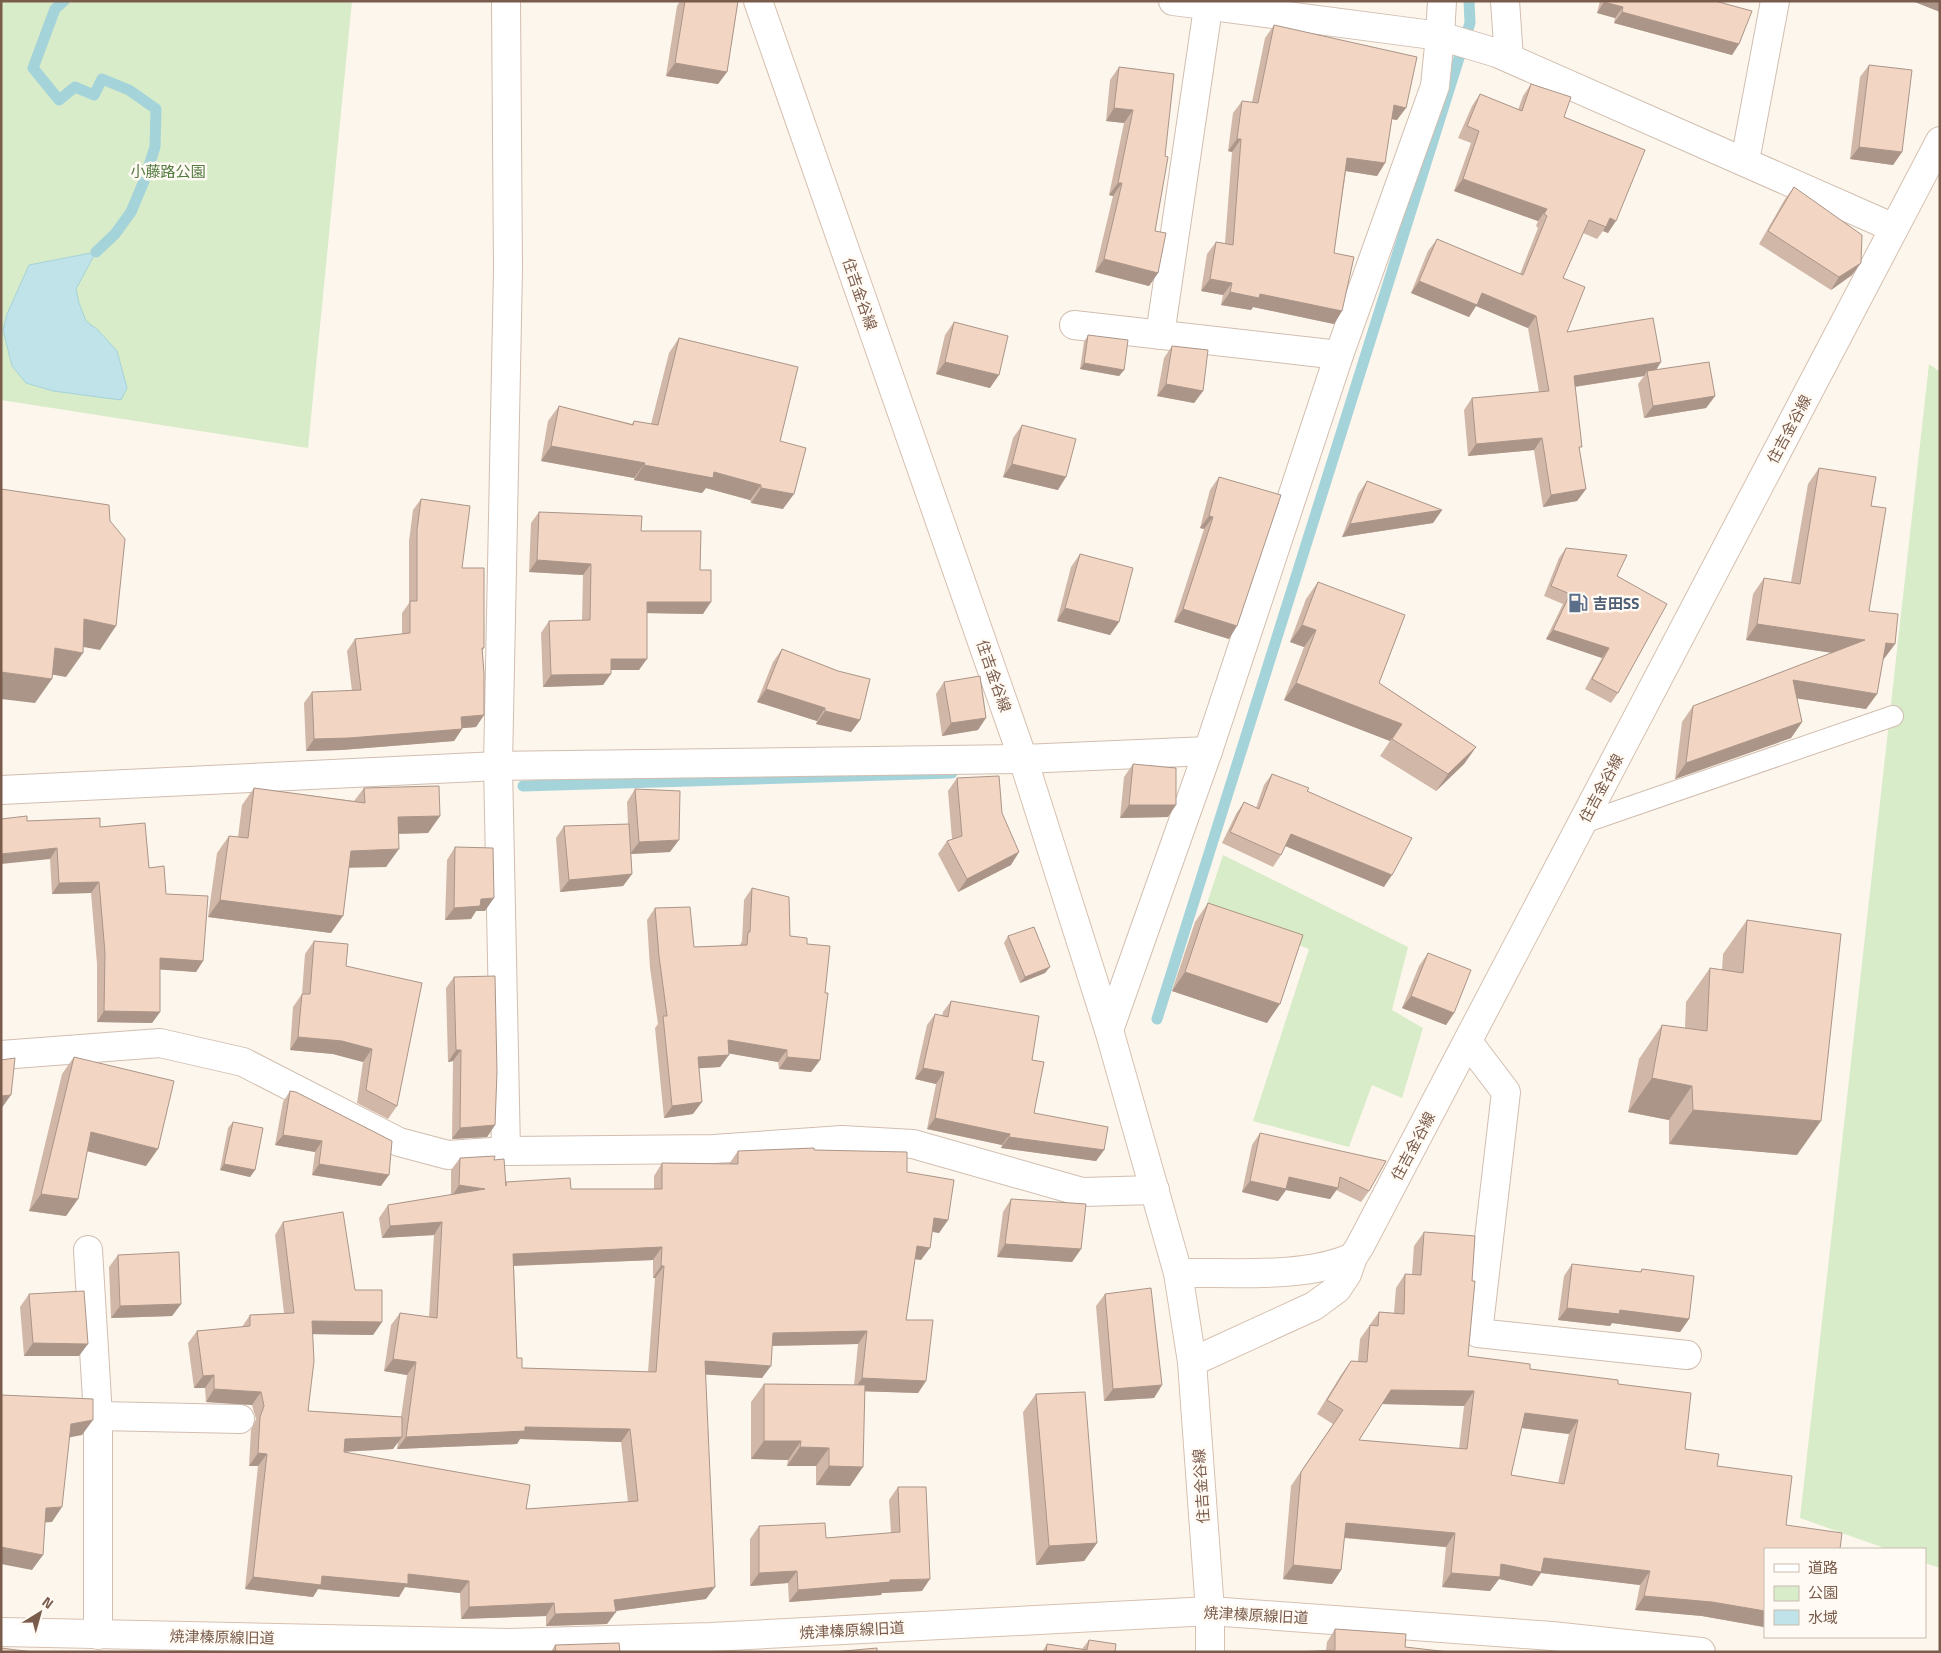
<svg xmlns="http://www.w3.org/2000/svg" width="1941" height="1653" font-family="'Titillium Web','Noto Sans JP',sans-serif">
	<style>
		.green { fill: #d8ecc9 }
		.water { fill: #bfe3e8; stroke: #a5d3da }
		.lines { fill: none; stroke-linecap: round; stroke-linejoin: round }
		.stream { stroke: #a5d3da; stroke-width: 11 }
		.lane-casing { stroke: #d1beb0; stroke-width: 22 }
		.street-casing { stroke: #d1beb0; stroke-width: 30 }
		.secondary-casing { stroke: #d6c0b0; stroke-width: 30 }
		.lane { stroke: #fff; stroke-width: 20 }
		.street { stroke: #fff; stroke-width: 28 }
		.secondary { stroke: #fff; stroke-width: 28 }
		.wall { fill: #d1b7a8; fill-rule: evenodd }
		.shaded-wall { fill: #aa9588 }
		.building { fill: #f3d5c3; stroke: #aa9588; fill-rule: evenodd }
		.labels { text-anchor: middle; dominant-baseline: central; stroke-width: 5; stroke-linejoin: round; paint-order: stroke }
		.park-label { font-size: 15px; fill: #537a41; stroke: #fffaf3 }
		.street-label { font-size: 15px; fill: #7a5c4d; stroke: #fffaf3 }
		.service-label { font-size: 15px; font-weight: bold; fill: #4e5e75; stroke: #fffaf3; text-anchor: start }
	</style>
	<rect width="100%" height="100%" fill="#fdf6ec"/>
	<g class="green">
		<polygon points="1,1 352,1 308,448 1,400"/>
		<polygon points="1929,364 1940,372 1940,1568 1925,1563 1925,1549 1887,1549 1800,1518"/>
		<polygon points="1223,855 1408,947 1392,1010 1423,1028 1402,1098 1372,1085 1349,1147 1253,1121 1309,949 1205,909"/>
	</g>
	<polygon class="water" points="96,252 76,289 79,303 86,321 98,330 117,351 127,388 121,400 53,391 26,383 12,366 3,330 7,314 29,265"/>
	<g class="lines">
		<g class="stream">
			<polyline points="64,1 55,9 33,68 59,100 75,87 94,95 102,79 129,90 156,109 155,147 144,181 131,212 115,234 96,252"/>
			<polyline points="523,786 952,773"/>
			<polyline points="1157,1019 1470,23 1469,1"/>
		</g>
		<defs>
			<polyline id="lane" points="1583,823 1893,716"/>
			<g id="street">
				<polyline points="1173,1 1440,36 1497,53 1894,228"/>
				<polyline points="1505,1 1509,58"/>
				<polyline points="1745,161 1775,1"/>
				<polyline points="1074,325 1339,355"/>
				<polyline points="1160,335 1209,1"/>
				<polyline points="1,790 498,766 1023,759 1208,751"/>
				<polyline points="1109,1030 1208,751 1339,355 1435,86 1440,36 1442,1"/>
				<polyline points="1468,1042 1506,1092 1478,1333 1687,1355"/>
				<polyline points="1,1055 160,1043 243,1062 399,1142 448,1155 506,1151 714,1149 842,1140 913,1144 1082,1192 1155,1190"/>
				<polyline points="506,1151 498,766 508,270 506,1"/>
				<polyline points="88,1250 98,1416 98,1635"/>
				<polyline points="98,1416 240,1419"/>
			</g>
			<g id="secondary">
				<polyline points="758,1 1023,759 1109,1030 1178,1273 1192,1362 1210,1611 1210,1652"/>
				<path d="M1178,1273C1232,1272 1304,1279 1353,1257"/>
				<polyline points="1192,1362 1314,1306 1337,1289 1347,1274 1353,1257 1360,1246 1940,141"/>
				<polyline points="1,1632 509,1643 711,1637 1210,1611 1552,1636 1701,1652"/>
			</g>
		</defs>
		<use href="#lane" class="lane-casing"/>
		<use href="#street" class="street-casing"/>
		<use href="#secondary" class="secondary-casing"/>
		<use href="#lane" class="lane"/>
		<use href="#street" class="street"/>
		<use href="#secondary" class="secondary"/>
	</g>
	<g class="wall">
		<polygon points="680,1 738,1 727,72 718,84 666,76 677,6"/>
		<polygon points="1600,1 1715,1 1739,44 1732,55 1614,23 1615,18 1597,13"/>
		<polygon points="1274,25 1397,120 1392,119 1385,163 1377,176 1346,171 1334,253 1342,311 1334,324 1253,307 1251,310 1221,305 1223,295 1201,291 1207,254 1216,242 1225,243 1232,152 1228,151 1233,113 1242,101 1252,102 1265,38"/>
		<polygon points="1869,65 1902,152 1893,165 1850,159 1860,77"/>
		<polygon points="1119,67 1174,74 1155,231 1158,273 1149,286 1095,272 1113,196 1109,195 1124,123 1106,121 1110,80"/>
		<polygon points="1531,84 1564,117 1645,150 1608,233 1603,231 1597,239 1583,233 1563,278 1567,332 1715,396 1706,408 1644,418 1638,384 1644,376 1575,387 1579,450 1586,489 1577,501 1543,507 1534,450 1468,456 1464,410 1472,398 1539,392 1528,328 1476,306 1469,317 1411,293 1428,251 1437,239 1520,274 1538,228 1536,226 1538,221 1454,191 1471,143 1458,138 1472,106 1480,94 1518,110 1523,96"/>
		<polygon points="1794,187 1852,275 1831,290 1759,244 1785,199"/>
		<polygon points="954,322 990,388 936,374 945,335"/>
		<polygon points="1088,335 1124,370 1119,376 1080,369 1084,342"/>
		<polygon points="679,338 780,441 783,509 751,503 750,500 706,488 702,493 634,480 634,478 541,461 548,421 559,406 632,424 634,421 651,424 669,353"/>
		<polygon points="1172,346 1203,391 1194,403 1157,396 1164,358"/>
		<polygon points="1022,425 1058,490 1003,477 1013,438"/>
		<polygon points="1819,468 1871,506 1869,611 1895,644 1883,660 1877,694 1866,709 1797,698 1802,722 1791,738 1675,779 1682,722 1693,706 1832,653 1746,640 1753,594 1764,578 1791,582 1808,484"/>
		<polygon points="1219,477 1229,639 1174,622 1204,529 1200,528 1210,490"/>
		<polygon points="1367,481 1442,510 1433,523 1342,537 1358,494"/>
		<polygon points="421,499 462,568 484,648 482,651 484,715 476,727 462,728 462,729 454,741 341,750 306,751 304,703 312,692 352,691 347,651 355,639 402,634 402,613 409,603 409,541 413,510"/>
		<polygon points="539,512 641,531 700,570 703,614 647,613 639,670 611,670 603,685 543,687 541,633 549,621 582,621 583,575 529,572 531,523"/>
		<polygon points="1566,548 1617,576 1618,693 1611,703 1585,689 1602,658 1546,639 1563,604 1544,596 1559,558"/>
		<polygon points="1080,554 1119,622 1110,635 1057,621 1071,567"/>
		<polygon points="1318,582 1379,683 1476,747 1464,764 1436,791 1380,756 1390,741 1284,700 1304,647 1290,642 1306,599"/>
		<polygon points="782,649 860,720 851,732 816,724 817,721 757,702 773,662"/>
		<polygon points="944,682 978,730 942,736 936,694"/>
		<polygon points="1133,764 1168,817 1120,818 1124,777"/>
		<polygon points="1272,774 1307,791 1384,887 1285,846 1281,855 1273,867 1222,843 1236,814 1244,802 1256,808 1264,785"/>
		<polygon points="957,778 1002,813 1011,865 958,892 938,854 947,841 952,839 948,791"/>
		<polygon points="254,788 354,801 364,788 440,816 428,833 398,834 386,867 349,867 331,933 208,917 217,853 229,836 238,837 242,805"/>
		<polygon points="635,789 670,852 631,854 632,874 623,886 560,892 556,838 564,826 628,824 627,802"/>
		<polygon points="27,821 100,827 149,868 166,894 203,961 196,972 160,969 160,1012 152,1023 97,1022 97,964 91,893 52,894 50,859"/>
		<polygon points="455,847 485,911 476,911 471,919 445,920 447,860"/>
		<polygon points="752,888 790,936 807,944 825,993 820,1060 811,1072 779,1069 778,1062 729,1053 720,1067 699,1068 693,1114 664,1118 655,1028 658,1024 650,968 647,920 655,908 694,947 740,945 742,941 744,900"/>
		<polygon points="1208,903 1267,1023 1172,991 1195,922"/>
		<polygon points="1747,920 1797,1155 1669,1144 1669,1120 1628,1112 1639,1059 1662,1025 1685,1028 1686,1002 1710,968 1722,970 1723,954"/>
		<polygon points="1008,936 1045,973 1020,983 1004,943"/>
		<polygon points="314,941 346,966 397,1106 388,1119 357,1103 363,1062 333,1054 290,1050 293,1007 302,994 305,954"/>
		<polygon points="1428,953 1454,1013 1446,1025 1402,1008 1419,966"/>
		<polygon points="454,977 495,1125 487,1137 452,1139 453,1061 448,1062 446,988"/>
		<polygon points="951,1001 1032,1060 1034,1113 1104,1150 1096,1161 1001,1148 1002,1145 927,1129 936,1084 915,1079 927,1025 935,1014 942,1016 943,1012"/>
		<polygon points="74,1057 146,1166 87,1151 78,1199 66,1216 29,1211 62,1074"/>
		<polygon points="290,1091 381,1186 312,1175 315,1152 275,1145 283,1102"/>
		<polygon points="233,1122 255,1170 250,1177 220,1170 228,1128"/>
		<polygon points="1260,1133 1369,1191 1361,1202 1336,1190 1330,1199 1286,1190 1278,1201 1242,1192 1252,1145"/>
		<path d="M814,1150L907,1172L948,1220L939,1233L932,1232L921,1260L915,1259L906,1320L926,1381L918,1393L865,1391L850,1486L816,1485V1466H787L788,1460L751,1459V1402L764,1384L854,1385L858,1344L772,1346L762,1378L706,1374V1599L616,1611L607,1624L546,1626V1616L461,1619L460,1593L405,1587L399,1597L318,1589L313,1597L245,1589L258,1466H249L251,1430L256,1419L252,1405L206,1402L205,1388H194L188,1343L197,1331L242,1327L250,1315L284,1313L275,1235L283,1222L355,1290L382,1322L373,1335L312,1334L308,1411L401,1417L407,1375L384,1371L391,1325L400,1313L429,1317L434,1235L382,1238L379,1218L388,1205L451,1195V1170L460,1158L494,1160L506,1183L571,1189H654V1176L662,1163L729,1164L738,1151ZM653,1260V1278H655L648,1372L522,1368L517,1358L514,1266ZM520,1439L621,1442L628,1502L526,1509L344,1452L393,1449L398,1442L397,1449L517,1444Z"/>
		<polygon points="1011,1199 1081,1249 1072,1262 997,1257 1003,1212"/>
		<path d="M1424,1232L1468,1356L1530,1369L1618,1384L1685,1449L1717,1466L1765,1549L1764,1627L1702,1616L1635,1610L1640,1585L1541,1573L1532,1586L1499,1579L1490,1591L1442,1587L1446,1547L1344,1538L1341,1570L1332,1584L1283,1579L1291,1486L1333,1424L1317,1414L1341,1375L1351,1361H1358L1360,1339L1379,1312L1394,1313L1396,1288L1405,1274H1412L1414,1246ZM1382,1404L1464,1406L1459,1449L1359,1440ZM1521,1428L1569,1434L1558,1483L1511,1475Z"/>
		<polygon points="118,1255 181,1304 172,1316 111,1318 109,1267"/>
		<polygon points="1572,1264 1640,1272 1642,1269 1689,1319 1680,1332 1612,1323 1610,1326 1558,1320 1564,1276"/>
		<polygon points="29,1294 79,1356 24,1356 20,1307"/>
		<polygon points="1105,1294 1162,1385 1154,1398 1104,1401 1096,1306"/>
		<polygon points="1036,1394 1097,1543 1084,1561 1036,1565 1023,1412"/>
		<polygon points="898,1487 922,1591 882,1593 881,1595 789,1602 788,1583 750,1586 750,1539 759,1526 826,1538 891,1533 889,1500"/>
		<polygon points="1335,1629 1405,1647 1326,1650 1327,1642"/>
		<polygon points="1089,1640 1115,1652 1042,1652 1047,1644 1082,1649"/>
		<polygon points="555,1645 620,1652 551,1652"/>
	</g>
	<g class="shaded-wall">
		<polygon points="1912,1 1940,1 1940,12"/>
		<polygon points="1604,2 1623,7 1615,18 1597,13"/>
		<polygon points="1622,12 1739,44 1732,55 1614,23"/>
		<polygon points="675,63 727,72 718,84 666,76"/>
		<polygon points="1394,105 1406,108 1397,120 1385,118"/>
		<polygon points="1114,108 1133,110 1124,123 1106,121"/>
		<polygon points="1237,139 1241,139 1232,152 1228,151"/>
		<polygon points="1859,147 1902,152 1893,165 1850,159"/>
		<polygon points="1347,158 1385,163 1377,176 1339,170"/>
		<polygon points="1463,179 1547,209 1538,221 1454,191"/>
		<polygon points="1118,183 1122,183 1113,196 1109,195"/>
		<polygon points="1610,218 1616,221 1608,233 1603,231"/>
		<polygon points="1104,259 1158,273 1149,286 1095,272"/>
		<polygon points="1861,263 1852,275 1831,290 1839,277"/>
		<polygon points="1210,279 1232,283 1223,295 1201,291"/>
		<polygon points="1419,281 1482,293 1536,316 1528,328 1476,306 1469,317 1411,293"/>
		<polygon points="1230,292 1260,294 1342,311 1334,324 1253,307 1251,310 1221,305"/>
		<polygon points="945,362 999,375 990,388 936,374"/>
		<polygon points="1661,362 1653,375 1647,371 1644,376 1566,388 1574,376"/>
		<polygon points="1084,363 1124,370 1119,376 1080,369"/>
		<polygon points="1166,384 1203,391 1194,403 1157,396"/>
		<polygon points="1715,396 1706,408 1644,418 1653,406"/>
		<polygon points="1542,438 1534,450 1468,456 1476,444"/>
		<polygon points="551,446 645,463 634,478 541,461"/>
		<polygon points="1012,464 1066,477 1058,490 1003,477"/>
		<polygon points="644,465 714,472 761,485 750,500 706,488 702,493 634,480"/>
		<polygon points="761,488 794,494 783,509 751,503"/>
		<polygon points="1586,489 1577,501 1543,507 1551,495"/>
		<polygon points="1442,510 1433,523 1342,537 1350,524"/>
		<polygon points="1209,516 1213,517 1204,529 1200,528"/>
		<polygon points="537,560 591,564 583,575 529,572"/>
		<polygon points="647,602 711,602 703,614 639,613"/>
		<polygon points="1065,608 1119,622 1110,635 1057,621"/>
		<polygon points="1183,609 1237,626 1229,639 1174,622"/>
		<polygon points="84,619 116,626 100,650 67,644"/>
		<polygon points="1757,624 1865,640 1854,656 1746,640"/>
		<polygon points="1302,625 1316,630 1304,647 1290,642"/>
		<polygon points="1553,630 1609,648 1602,658 1546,639"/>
		<polygon points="1886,643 1895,644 1883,660 1875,659"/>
		<polygon points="55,648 83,653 66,677 38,672"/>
		<polygon points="611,659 647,659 639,670 603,670"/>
		<polygon points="1,672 52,679 35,703 1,699"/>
		<polygon points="611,674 603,685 543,687 551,675"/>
		<polygon points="1793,680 1877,694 1866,709 1781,696"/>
		<polygon points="1296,683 1402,724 1390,741 1284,700"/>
		<polygon points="766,689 825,708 817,721 757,702"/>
		<polygon points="825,711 860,720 851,732 816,724"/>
		<polygon points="484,715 476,727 453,729 461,717"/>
		<polygon points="986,718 978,730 942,736 951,723"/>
		<polygon points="1802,722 1791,738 1675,779 1686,763"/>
		<polygon points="462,729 454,741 341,750 306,751 314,739"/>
		<polygon points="1476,747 1464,764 1436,791 1448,774"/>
		<polygon points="1129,805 1176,805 1168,817 1120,818"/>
		<polygon points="440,816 428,833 386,834 398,817"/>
		<polygon points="1291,834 1392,875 1384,887 1283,845"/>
		<polygon points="679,840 670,852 630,854 639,842"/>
		<polygon points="57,848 50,859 1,864 1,854"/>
		<polygon points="399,849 386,867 339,868 351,851"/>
		<polygon points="1019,852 1011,865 958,892 967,879"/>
		<polygon points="632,874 623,886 560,892 569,880"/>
		<polygon points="99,882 91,893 52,894 59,883"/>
		<polygon points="494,898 485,911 476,911 471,919 445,920 454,908 481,899"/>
		<polygon points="220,900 343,916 331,933 208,917"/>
		<polygon points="160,958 203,961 196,972 152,969"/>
		<polygon points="1050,967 1045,973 1020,983 1025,977"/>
		<polygon points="1185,972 1280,1004 1267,1023 1172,991"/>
		<polygon points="1411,996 1454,1013 1446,1025 1402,1008"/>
		<polygon points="104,1011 160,1012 152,1023 97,1022"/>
		<polygon points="298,1037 342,1041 372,1049 363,1062 333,1054 290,1050"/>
		<polygon points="728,1040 787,1050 778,1062 720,1052"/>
		<polygon points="456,1050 461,1050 453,1061 448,1062"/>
		<polygon points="729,1055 720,1067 689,1069 698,1057"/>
		<polygon points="787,1057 820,1060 811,1072 779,1069"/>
		<polygon points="923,1068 944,1072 936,1084 915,1079"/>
		<polygon points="1652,1078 1692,1086 1669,1120 1628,1112"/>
		<polygon points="11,1095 1,1109 1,1096"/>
		<polygon points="702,1102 693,1114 664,1118 672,1106"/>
		<polygon points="1693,1110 1821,1121 1797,1155 1669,1144"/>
		<polygon points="935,1118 1010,1134 1002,1145 927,1129"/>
		<polygon points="495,1125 487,1137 452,1139 460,1128"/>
		<polygon points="91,1132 158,1149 146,1166 79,1149"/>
		<polygon points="283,1135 322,1141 315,1152 275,1145"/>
		<polygon points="1009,1137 1104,1150 1096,1161 1001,1148"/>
		<polygon points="224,1164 255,1170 250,1177 220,1170"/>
		<polygon points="319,1164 389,1175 381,1186 312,1175"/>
		<polygon points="1289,1177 1338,1188 1330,1199 1286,1190 1278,1201 1242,1192 1250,1181"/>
		<polygon points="459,1185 485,1189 451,1198"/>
		<polygon points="41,1194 78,1199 66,1216 29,1211"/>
		<polygon points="934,1218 948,1220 939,1233 925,1230"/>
		<polygon points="442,1222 434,1235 382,1238 390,1226"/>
		<polygon points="1005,1244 1081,1249 1072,1262 997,1257"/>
		<polygon points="917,1246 930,1248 921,1260 908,1258"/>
		<polygon points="662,1247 653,1260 505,1266 513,1254"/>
		<polygon points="661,1266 664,1266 655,1278 653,1278"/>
		<polygon points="181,1304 172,1316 111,1318 120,1306"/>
		<polygon points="1567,1308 1620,1310 1689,1319 1680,1332 1612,1323 1610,1326 1558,1320"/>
		<polygon points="312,1321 382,1322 373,1335 303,1334"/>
		<polygon points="867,1331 858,1344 765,1346 773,1333"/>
		<polygon points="33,1343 88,1344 79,1356 24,1356"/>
		<polygon points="393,1359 416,1362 407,1375 384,1371"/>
		<polygon points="705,1361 771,1366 762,1378 696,1374"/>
		<polygon points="214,1375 205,1388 194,1388 203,1376"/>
		<polygon points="862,1378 926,1381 918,1393 853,1391"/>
		<polygon points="1162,1385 1154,1398 1104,1401 1113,1389"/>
		<polygon points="214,1389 261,1392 252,1405 206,1402"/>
		<polygon points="1391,1390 1474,1391 1464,1406 1381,1404"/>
		<polygon points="1525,1413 1578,1420 1569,1434 1515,1427"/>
		<polygon points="93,1420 82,1435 61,1439 71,1424"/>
		<polygon points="525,1427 630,1429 621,1442 520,1439 517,1444 397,1449 406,1437"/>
		<polygon points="402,1437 393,1449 336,1452 345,1439"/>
		<polygon points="764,1441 801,1441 788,1460 751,1459"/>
		<polygon points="800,1447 829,1448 816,1466 787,1466"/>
		<polygon points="258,1453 267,1454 258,1466 249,1466"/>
		<polygon points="829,1466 863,1467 850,1486 816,1485"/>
		<polygon points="62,1507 52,1522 36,1523 46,1508"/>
		<polygon points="1346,1523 1455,1533 1446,1547 1336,1537"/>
		<polygon points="1097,1543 1084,1561 1036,1565 1049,1546"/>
		<polygon points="1,1547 43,1555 32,1570 1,1564"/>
		<polygon points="1544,1558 1650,1571 1640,1585 1541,1573 1532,1586 1499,1579 1490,1591 1442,1587 1451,1573 1501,1564"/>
		<polygon points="1293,1565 1341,1570 1332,1584 1283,1579"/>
		<polygon points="797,1571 788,1583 750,1586 759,1573"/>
		<polygon points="408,1574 469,1581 460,1593 405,1587 399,1597 318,1589 313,1597 245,1589 253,1577 322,1576"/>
		<polygon points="930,1579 922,1591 882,1593 881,1595 789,1602 798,1590 890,1580"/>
		<polygon points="715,1587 706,1599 607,1612 616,1612 607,1624 546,1626 555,1614 614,1600"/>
		<polygon points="1644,1596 1712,1602 1765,1611 1765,1626 1764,1627 1702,1616 1635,1610"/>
		<polygon points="554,1603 546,1616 461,1619 469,1607"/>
	</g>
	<g class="building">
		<polygon points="685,1 738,1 727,72 675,63"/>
		<polygon points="1604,1 1715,1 1752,11 1739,44 1622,12 1623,7 1604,2"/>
		<polygon points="1274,25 1417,57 1406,108 1394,105 1385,163 1347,158 1334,253 1354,257 1342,311 1260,294 1259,298 1230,292 1232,283 1210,279 1216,242 1233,245 1241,139 1237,139 1242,101 1258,103"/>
		<polygon points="1869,65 1912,70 1902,152 1859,147"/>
		<polygon points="1119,67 1174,74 1165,156 1168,157 1155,231 1166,233 1158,273 1104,259 1122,183 1118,183 1133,110 1114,108"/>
		<polygon points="1531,84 1571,97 1564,117 1645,150 1616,221 1610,218 1606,227 1589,220 1563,278 1585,287 1567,332 1653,318 1661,362 1574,376 1582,447 1579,447 1586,489 1551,495 1542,438 1476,444 1472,398 1549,391 1536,316 1482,293 1477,305 1419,281 1437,239 1523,275 1547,216 1544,214 1547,209 1463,179 1479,131 1467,126 1480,94 1522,111"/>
		<polygon points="1794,187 1862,235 1861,263 1839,277 1768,231"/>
		<polygon points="954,322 1008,336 999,375 945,362"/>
		<polygon points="1088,335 1128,340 1124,370 1084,363"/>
		<polygon points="679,338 798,367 780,441 806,448 794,494 761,488 761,485 714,472 713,478 644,465 645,463 551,446 559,406 633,425 634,421 658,425"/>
		<polygon points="1172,346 1208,350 1203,391 1166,384"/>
		<polygon points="1709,362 1715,396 1653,406 1647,371"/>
		<polygon points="1022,425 1076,439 1066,477 1012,464"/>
		<polygon points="1819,468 1876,477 1871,506 1886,508 1869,611 1898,614 1895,644 1886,643 1877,694 1793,680 1802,722 1686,763 1693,706 1865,640 1757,624 1764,578 1800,584"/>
		<polygon points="1219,477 1281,495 1237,626 1183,609 1213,517 1209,516"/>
		<polygon points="1367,481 1442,510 1350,524"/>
		<polygon points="1,489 109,505 110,521 125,539 116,626 84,619 83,653 55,648 52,679 1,672"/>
		<polygon points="421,499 470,506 462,568 484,568 484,648 482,648 484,673 484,715 461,717 462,729 349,738 314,739 312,692 361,690 355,639 410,633 410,601 417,601 417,530"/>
		<polygon points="539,512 642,516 641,531 701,531 700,570 711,570 711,602 647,602 647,659 611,659 611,674 551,675 549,621 590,620 591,564 537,560"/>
		<polygon points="1566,548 1627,555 1617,576 1667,604 1618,693 1592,679 1609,648 1553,630 1570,594 1551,586"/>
		<polygon points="1080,554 1133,568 1119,622 1065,608"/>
		<polygon points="1318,582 1405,615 1379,683 1476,747 1448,774 1392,739 1402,724 1296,683 1316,630 1302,625"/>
		<polygon points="782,649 838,671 870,679 860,720 825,711 825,708 766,689"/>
		<polygon points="980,676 986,718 951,723 944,682"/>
		<polygon points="1133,764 1176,768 1176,805 1129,805"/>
		<polygon points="1272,774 1309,788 1307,791 1412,838 1392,875 1291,834 1281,855 1230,832 1244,802 1259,809"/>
		<polygon points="999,776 1002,813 1019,852 967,879 947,841 962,836 957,778"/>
		<polygon points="439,786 440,816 398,817 399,849 351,851 343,916 220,900 229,836 248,838 254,788 365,803 364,788"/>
		<polygon points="635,789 680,791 679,840 639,842"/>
		<polygon points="27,816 27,821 100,818 100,827 145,823 149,868 164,866 166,894 208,896 203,961 160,958 160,1012 104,1011 105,953 99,882 59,883 57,848 1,854 1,819"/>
		<polygon points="629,824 632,874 569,880 564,826"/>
		<polygon points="455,847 493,848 494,898 481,899 480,906 454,908"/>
		<polygon points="752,888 789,897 790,936 807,938 807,944 830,946 825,993 828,993 820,1060 787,1057 787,1050 728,1040 729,1055 698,1057 702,1102 672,1106 663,1016 667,1016 659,956 655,908 690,907 694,947 747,945 748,932 750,932"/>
		<polygon points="1208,903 1303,935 1280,1004 1185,972"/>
		<polygon points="1747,920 1841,934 1821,1121 1693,1110 1692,1086 1652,1078 1662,1025 1707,1031 1710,968 1743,973"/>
		<polygon points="1034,927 1050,967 1025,977 1008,936"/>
		<polygon points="314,941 348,944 346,966 422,983 397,1106 366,1090 372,1049 342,1041 298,1037 302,994 310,994"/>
		<polygon points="1428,953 1471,970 1454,1013 1411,996"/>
		<polygon points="495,976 497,1072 495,1125 460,1128 461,1050 456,1050 454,977"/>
		<polygon points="951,1001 1039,1016 1032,1060 1044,1062 1034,1113 1108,1127 1104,1150 1009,1137 1010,1134 935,1118 944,1072 923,1068 935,1014 948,1017"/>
		<polygon points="74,1057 174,1081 158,1149 91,1132 78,1199 41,1194"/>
		<polygon points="15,1058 11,1095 1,1096 1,1060"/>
		<polygon points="290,1091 296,1092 392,1141 389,1175 319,1164 322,1141 283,1135"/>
		<polygon points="233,1122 263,1128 255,1170 224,1164"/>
		<polygon points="1260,1133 1386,1161 1369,1191 1340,1177 1338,1188 1289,1177 1286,1189 1250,1181"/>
		<path d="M814,1148V1150L907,1152V1172L954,1180L948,1220L934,1218L930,1248L917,1246L906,1320H933L926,1381L862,1378L867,1331L773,1333L771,1366L705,1361L715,1587L614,1600L616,1612L555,1614L554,1603L469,1607V1581L408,1574V1584L322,1576L321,1585L253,1577L267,1454L258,1453L260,1417L264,1406L261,1392L214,1389V1375L203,1376L197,1331L250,1326V1315L294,1313L283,1222L343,1212L355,1290H382V1322L312,1321L314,1361L308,1411L402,1417V1437L345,1439L344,1452L530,1485L526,1509L638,1501L630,1429L525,1427V1431L406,1437L416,1362L393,1359L400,1313L437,1318L442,1222L390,1226L388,1205L485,1189L459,1185L460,1158L495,1156L494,1160L504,1159L506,1186V1182L570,1178L571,1189H662V1163L738,1164V1151ZM662,1247L661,1266H664L656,1372L522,1368V1358H517L513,1254Z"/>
		<polygon points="1011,1199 1086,1204 1081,1249 1005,1244"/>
		<path d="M1424,1232L1475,1236L1472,1281H1475L1468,1356L1530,1364V1369L1618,1380V1384L1691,1393L1685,1449L1719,1454L1717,1466L1792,1476L1786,1525L1842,1533L1840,1549H1765V1611L1712,1602L1644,1596L1650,1571L1544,1558L1541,1572L1501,1564L1500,1577L1451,1573L1455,1533L1346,1523L1341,1570L1293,1565L1301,1472L1343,1410L1327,1400L1351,1361L1367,1362L1370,1325L1378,1326L1379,1312L1404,1314L1405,1274L1421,1275ZM1391,1390L1474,1391L1467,1449L1359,1440ZM1525,1413L1578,1420L1564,1484L1511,1475Z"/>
		<polygon points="179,1252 181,1304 120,1306 118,1255"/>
		<polygon points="1572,1264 1641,1272 1642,1269 1694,1276 1689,1319 1620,1310 1619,1314 1567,1308"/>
		<polygon points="1151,1288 1162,1385 1113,1389 1105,1294"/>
		<polygon points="84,1291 88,1344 33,1343 29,1294"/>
		<polygon points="764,1384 865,1385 863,1467 829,1466 829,1448 800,1447 801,1441 764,1441"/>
		<polygon points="1085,1392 1097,1543 1049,1546 1036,1394"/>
		<polygon points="1,1395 93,1399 93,1420 71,1424 62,1507 46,1508 43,1555 1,1547"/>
		<polygon points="898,1487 926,1487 930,1579 890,1580 890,1582 798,1590 797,1571 759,1573 759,1526 825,1523 826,1538 900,1532"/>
		<polygon points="1335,1629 1406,1634 1405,1647 1449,1652 1297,1652 1335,1650"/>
		<polygon points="1089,1640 1116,1644 1115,1652 1046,1652 1047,1644 1087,1650"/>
		<polygon points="619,1643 620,1652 556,1652 555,1645"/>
		<polygon points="1,1648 33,1652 1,1652"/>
		<polygon points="877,1648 877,1652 833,1652"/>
	</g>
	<defs>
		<symbol id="fuel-bare" viewBox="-9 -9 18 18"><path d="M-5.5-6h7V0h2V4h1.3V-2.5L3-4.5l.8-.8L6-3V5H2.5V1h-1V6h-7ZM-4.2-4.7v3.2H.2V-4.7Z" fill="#5c6f8a" stroke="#fffaf3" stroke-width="2.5" paint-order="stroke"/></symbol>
	</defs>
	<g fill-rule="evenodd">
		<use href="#fuel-bare" x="1564" y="589" width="28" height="28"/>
	</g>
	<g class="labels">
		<g class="park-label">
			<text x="168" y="171">小藤路公園</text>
		</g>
		<g class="street-label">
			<text transform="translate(860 294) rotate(71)">住吉金谷線</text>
			<text transform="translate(1789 429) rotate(-62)">住吉金谷線</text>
			<text transform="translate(994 676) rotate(71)">住吉金谷線</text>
			<text transform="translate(1601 788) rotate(-62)">住吉金谷線</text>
			<text transform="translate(1413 1146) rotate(-62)">住吉金谷線</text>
			<text transform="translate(1201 1486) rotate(-94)">住吉金谷線</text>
			<text transform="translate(1256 1615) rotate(3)">焼津榛原線旧道</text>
			<text transform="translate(852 1630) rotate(-3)">焼津榛原線旧道</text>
			<text transform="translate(222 1637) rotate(1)">焼津榛原線旧道</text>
		</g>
		<g class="service-label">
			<text x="1593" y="603">吉田SS</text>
		</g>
	</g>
	<rect width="1941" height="1653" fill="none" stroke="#7a5c4d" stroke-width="5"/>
	<rect x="1764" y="1548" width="162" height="90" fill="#fffaf3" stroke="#cabbb1"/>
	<rect x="1774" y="1564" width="25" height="8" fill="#ffffff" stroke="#cabbb1"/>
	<text x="1808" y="1573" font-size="15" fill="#7a5c4d">道路</text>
	<rect x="1774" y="1586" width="25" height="15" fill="#d8ecc9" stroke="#cabbb1"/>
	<text x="1808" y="1598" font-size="15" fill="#7a5c4d">公園</text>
	<rect x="1774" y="1610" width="25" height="15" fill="#bfe3e8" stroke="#cabbb1"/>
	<text x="1808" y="1623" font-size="15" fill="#7a5c4d">水域</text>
	<g transform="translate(40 1613) rotate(37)" stroke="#fffaf3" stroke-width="4" paint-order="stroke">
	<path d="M0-4L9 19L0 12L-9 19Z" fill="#7a5c4d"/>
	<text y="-8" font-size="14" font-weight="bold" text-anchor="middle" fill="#7a5c4d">N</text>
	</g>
</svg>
